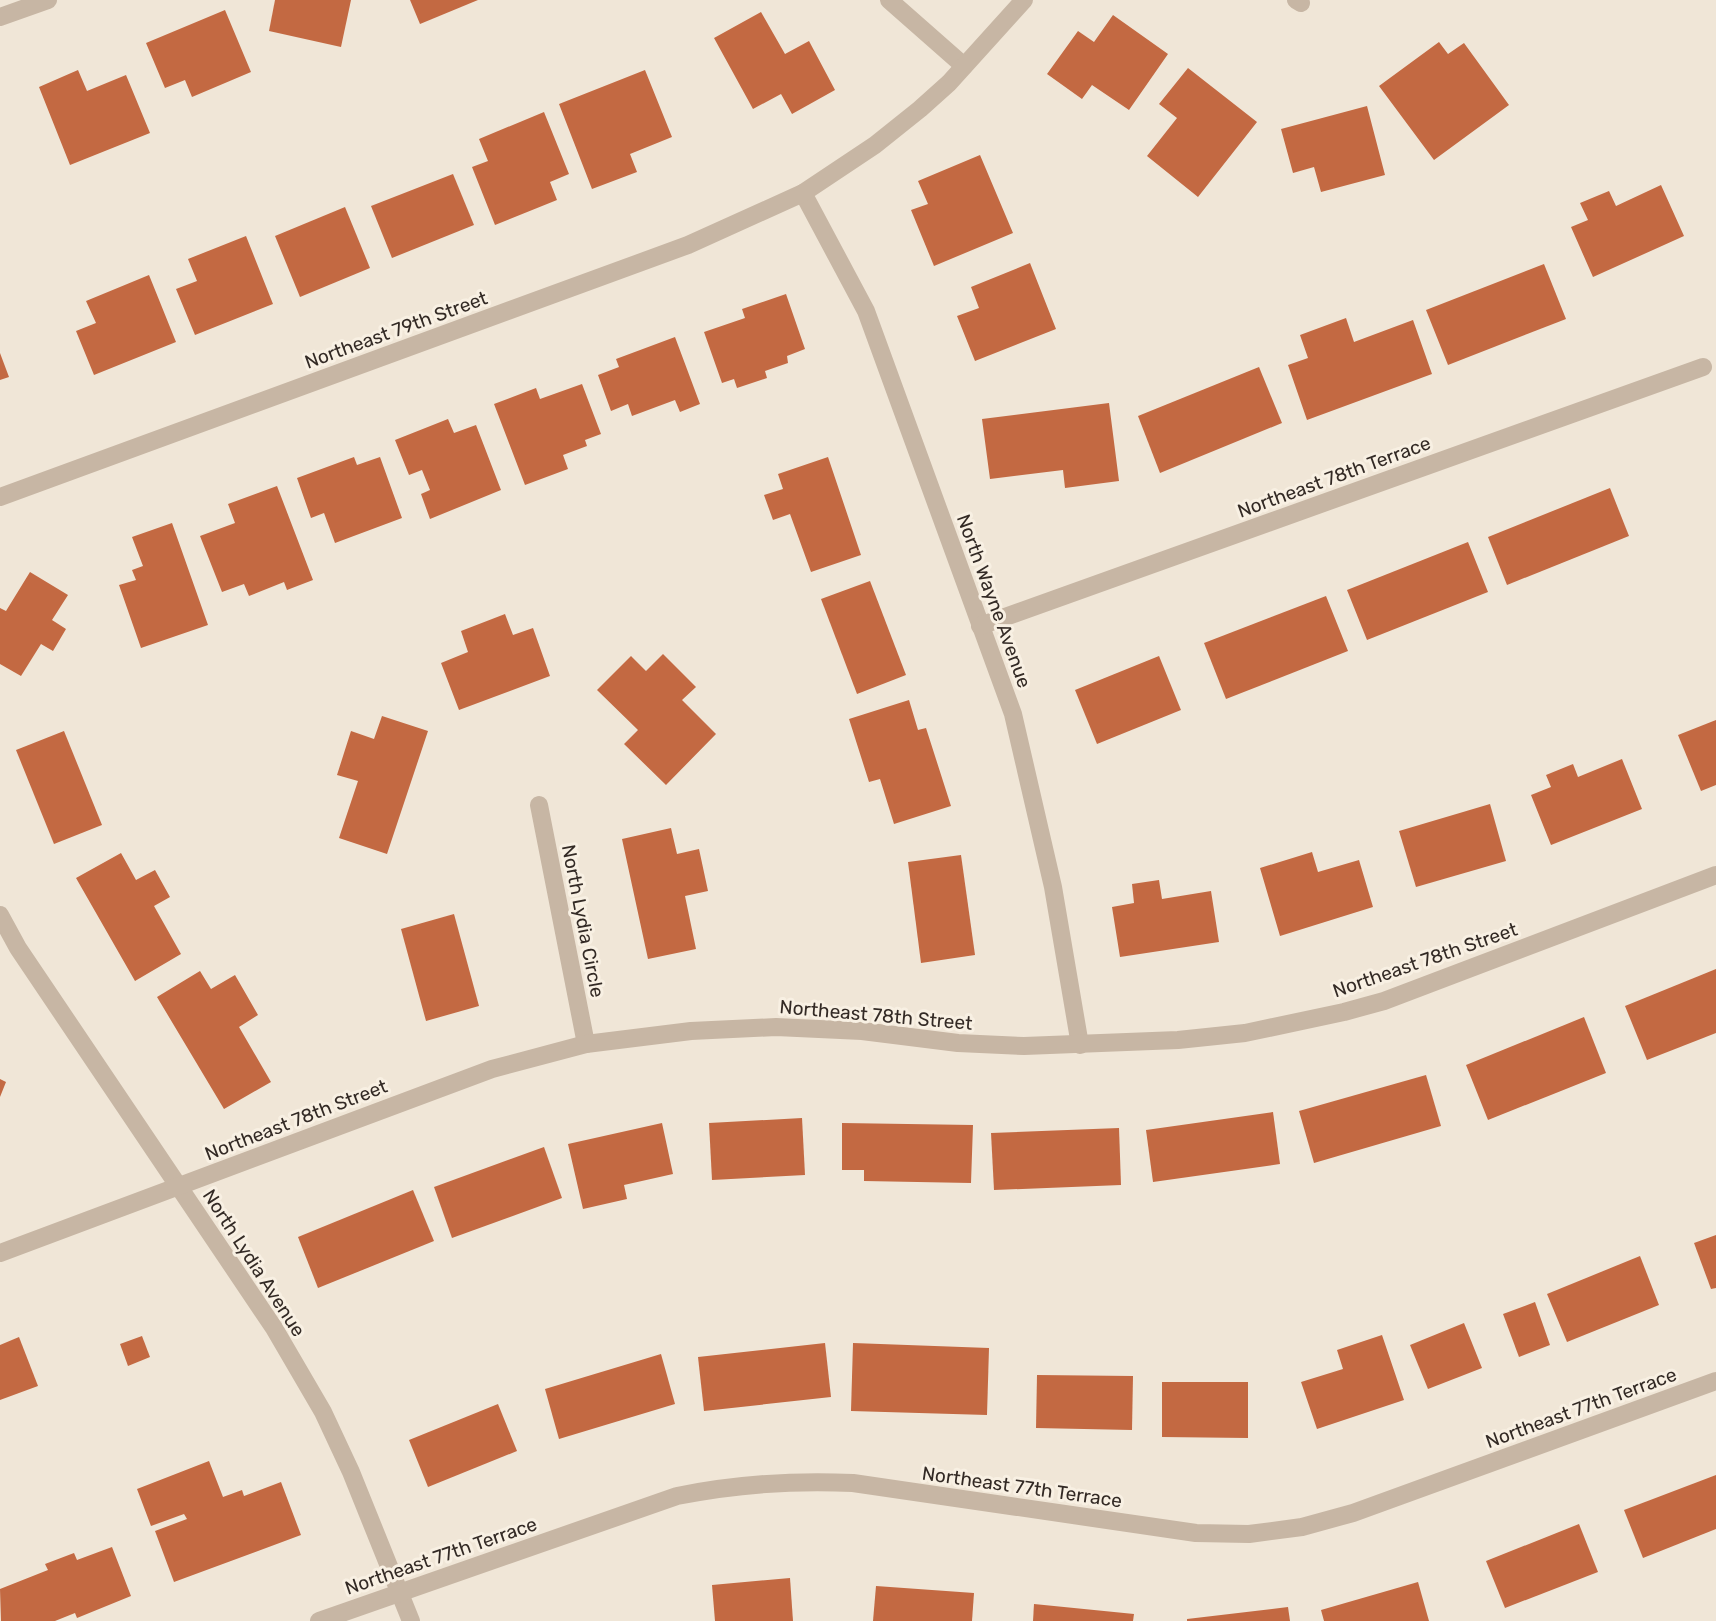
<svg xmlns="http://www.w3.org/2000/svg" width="1716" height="1621" font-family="Rubik,sans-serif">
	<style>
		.building { fill: #c36942 }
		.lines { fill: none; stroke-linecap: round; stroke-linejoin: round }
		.minor { stroke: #c7b6a4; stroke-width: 18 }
		.labels { text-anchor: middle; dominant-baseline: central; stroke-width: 6; stroke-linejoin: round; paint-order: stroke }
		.street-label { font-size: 19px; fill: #332a25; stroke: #f8f0e3 }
	</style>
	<rect width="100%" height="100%" fill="#f0e6d7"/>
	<g class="building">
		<polygon points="275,0 351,0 341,47 269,31"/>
		<polygon points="410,0 478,0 420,24"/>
		<polygon points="225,10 251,72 192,97 185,80 165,88 146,43"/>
		<polygon points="761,12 785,54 809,41 835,90 792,114 781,94 753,109 714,38"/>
		<polygon points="1113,15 1168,54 1129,110 1092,85 1082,99 1047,74 1078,31 1094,42"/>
		<polygon points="1439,42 1448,54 1464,43 1509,105 1434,160 1379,86"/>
		<polygon points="1188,68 1257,122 1198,197 1147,156 1177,118 1159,104"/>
		<polygon points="78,70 87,91 126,75 150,133 70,165 39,87"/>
		<polygon points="645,70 672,137 630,154 637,172 592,189 559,104"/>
		<polygon points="1367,106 1385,175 1321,192 1314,167 1293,173 1281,129"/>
		<polygon points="544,112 569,174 550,182 557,200 495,225 472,167 488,161 479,139"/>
		<polygon points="980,155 1013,233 934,266 911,210 928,204 918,181"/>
		<polygon points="453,174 474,225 392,258 371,206"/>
		<polygon points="1661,185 1684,236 1593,277 1571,227 1588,220 1580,203 1609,191 1616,206"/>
		<polygon points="345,207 370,268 300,297 275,236"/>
		<polygon points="246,236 273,304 195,335 176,289 197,281 188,259"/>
		<polygon points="1030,263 1056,329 975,361 957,316 979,308 971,287"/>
		<polygon points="1544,264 1566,319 1448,365 1426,310"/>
		<polygon points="149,275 176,342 94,375 76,331 96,323 86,301"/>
		<polygon points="786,294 805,349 787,356 788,363 765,371 767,378 737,388 734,379 722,383 704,332 745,318 742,309"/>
		<polygon points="1346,318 1354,342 1413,320 1432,374 1307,420 1288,365 1308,358 1300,335"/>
		<polygon points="675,337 700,404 680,412 675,400 632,416 628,404 611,411 598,375 619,367 616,359"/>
		<polygon points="0,353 9,377 0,380"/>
		<polygon points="1259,367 1282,423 1160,473 1138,416"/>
		<polygon points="582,384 601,434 585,440 587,446 563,455 568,469 525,485 494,404 536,388 540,399"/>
		<polygon points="1109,403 1119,481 1065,488 1063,470 990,479 982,419"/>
		<polygon points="448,419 454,433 476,425 501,490 430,519 421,494 430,490 422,470 409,475 395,440"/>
		<polygon points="354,457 357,465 380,457 402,518 335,543 324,513 311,518 297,478"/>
		<polygon points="828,457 861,555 811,572 790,514 773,520 764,495 783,489 778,474"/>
		<polygon points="277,486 313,580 287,590 284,582 249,596 244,584 222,592 200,536 235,523 228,504"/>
		<polygon points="1610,488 1629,536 1507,585 1488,537"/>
		<polygon points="172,523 208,625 141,648 119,585 136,580 132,570 143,566 132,537"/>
		<polygon points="1468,542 1488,592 1367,640 1347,590"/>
		<polygon points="30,572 68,595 52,620 66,629 53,651 41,644 21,676 0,664 0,608 6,611"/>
		<polygon points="870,581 906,675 857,694 821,599"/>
		<polygon points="1326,596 1348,651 1226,699 1204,643"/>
		<polygon points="505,614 513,635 533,628 550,676 459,710 441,663 468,652 461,631"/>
		<polygon points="663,654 696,687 682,700 716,734 666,785 624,744 638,730 597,690 631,656 646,671"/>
		<polygon points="1159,656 1181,710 1097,744 1075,690"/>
		<polygon points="909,700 918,730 926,728 951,806 894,824 880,779 869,782 849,719"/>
		<polygon points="382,716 428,731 387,854 339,838 358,781 337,775 351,731 374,739"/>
		<polygon points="1716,720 1716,785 1701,791 1678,735"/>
		<polygon points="64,731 102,825 54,844 16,750"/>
		<polygon points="1622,759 1642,809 1551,845 1531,795 1551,787 1546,775 1573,764 1578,777"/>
		<polygon points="1490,804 1506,861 1416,887 1399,831"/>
		<polygon points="671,828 677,854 699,849 708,891 685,896 696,949 648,959 622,839"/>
		<polygon points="1312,852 1318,872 1359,860 1373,907 1280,936 1260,868"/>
		<polygon points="121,853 136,880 155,870 170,897 154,906 181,954 135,981 76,878"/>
		<polygon points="961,855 975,955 921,963 908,862"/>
		<polygon points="1159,880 1162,899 1211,891 1219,942 1120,957 1112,907 1134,903 1132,884"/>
		<polygon points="454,914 479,1006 426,1021 401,929"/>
		<polygon points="1716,969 1716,1033 1647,1060 1625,1006"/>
		<polygon points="200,971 211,989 235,975 258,1015 239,1027 271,1082 224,1109 157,997"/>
		<polygon points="1584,1017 1606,1073 1488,1120 1466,1065"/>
		<polygon points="1426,1075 1441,1126 1314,1163 1299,1111"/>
		<polygon points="0,1079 6,1082 0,1097"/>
		<polygon points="1273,1112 1280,1164 1153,1182 1146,1130"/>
		<polygon points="802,1118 805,1175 712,1180 709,1123"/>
		<polygon points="662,1123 673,1174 624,1185 627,1199 583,1209 568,1144"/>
		<polygon points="842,1123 973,1125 971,1183 864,1181 864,1170 842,1170"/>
		<polygon points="1119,1128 1121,1185 994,1190 991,1133"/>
		<polygon points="544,1147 562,1198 452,1238 434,1187"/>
		<polygon points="413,1190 434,1241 318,1288 298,1237"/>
		<polygon points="1716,1235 1716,1288 1711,1289 1694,1243"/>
		<polygon points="1640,1256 1659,1305 1567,1342 1547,1294"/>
		<polygon points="1535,1302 1550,1345 1519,1357 1503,1314"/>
		<polygon points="1464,1323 1482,1368 1428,1389 1410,1345"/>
		<polygon points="1382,1335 1404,1400 1317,1429 1301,1382 1343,1369 1337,1350"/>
		<polygon points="142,1336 150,1357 128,1366 120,1344"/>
		<polygon points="19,1337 38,1386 0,1400 0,1345"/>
		<polygon points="825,1343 831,1397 704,1411 698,1357"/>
		<polygon points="853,1343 989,1348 987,1415 851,1411"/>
		<polygon points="661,1354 675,1404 559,1439 545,1389"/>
		<polygon points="1037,1375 1133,1376 1132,1430 1036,1428"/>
		<polygon points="1162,1382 1248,1382 1248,1438 1162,1437"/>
		<polygon points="498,1404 517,1451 428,1487 409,1440"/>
		<polygon points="209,1461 223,1497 242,1490 244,1496 281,1482 301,1535 174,1582 155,1531 187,1519 184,1514 151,1526 137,1489"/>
		<polygon points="1716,1475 1716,1529 1643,1558 1624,1510"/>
		<polygon points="1579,1524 1598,1572 1505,1608 1486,1561"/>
		<polygon points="112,1547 131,1596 77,1618 75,1613 55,1621 1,1621 0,1589 48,1570 45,1564 74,1553 77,1560"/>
		<polygon points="790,1578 793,1621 715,1621 712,1585"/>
		<polygon points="1418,1582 1429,1621 1324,1621 1321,1610"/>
		<polygon points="876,1586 974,1593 972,1621 873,1621"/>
		<polygon points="1034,1604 1134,1614 1133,1621 1033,1621"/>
		<polygon points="1288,1607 1290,1621 1187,1621 1187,1619"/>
	</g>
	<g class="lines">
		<g class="minor">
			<polyline points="889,0 964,66"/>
			<polyline points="1296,0 1301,3"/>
			<polyline points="0,17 48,0"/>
			<polyline points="803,193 866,311 1013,714 1053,887 1080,1045"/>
			<polyline points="0,497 688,245 803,193 875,145 920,109 949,83 1024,0"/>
			<polyline points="980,626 1703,367"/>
			<polyline points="539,805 586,1044"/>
			<polyline points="0,915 18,948 274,1328 323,1412 351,1472 411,1621"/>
			<polyline points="0,1253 492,1069 586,1044 691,1031 776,1027 862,1031 958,1043 1024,1046 1178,1040 1245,1033 1344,1012 1384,1001 1716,875"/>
			<path d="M319,1621L677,1496C737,1484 791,1480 853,1483L1196,1533L1249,1534L1302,1527L1353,1513L1716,1381"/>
		</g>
	</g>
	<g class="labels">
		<g class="street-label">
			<text transform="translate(396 330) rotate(-20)">Northeast 79th Street</text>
			<text transform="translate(1334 477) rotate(-20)">Northeast 78th Terrace</text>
			<text transform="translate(994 601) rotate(70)">North Wayne Avenue</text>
			<text transform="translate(583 921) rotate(79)">North Lydia Circle</text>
			<text transform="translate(1425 960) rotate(-19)">Northeast 78th Street</text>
			<text transform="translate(876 1015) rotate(5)">Northeast 78th Street</text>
			<text transform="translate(296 1120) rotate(-21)">Northeast 78th Street</text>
			<text transform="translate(254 1263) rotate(57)">North Lydia Avenue</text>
			<text transform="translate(1581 1408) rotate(-20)">Northeast 77th Terrace</text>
			<text transform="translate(1022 1487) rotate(8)">Northeast 77th Terrace</text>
			<text transform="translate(441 1556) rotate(-19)">Northeast 77th Terrace</text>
		</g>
	</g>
</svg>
